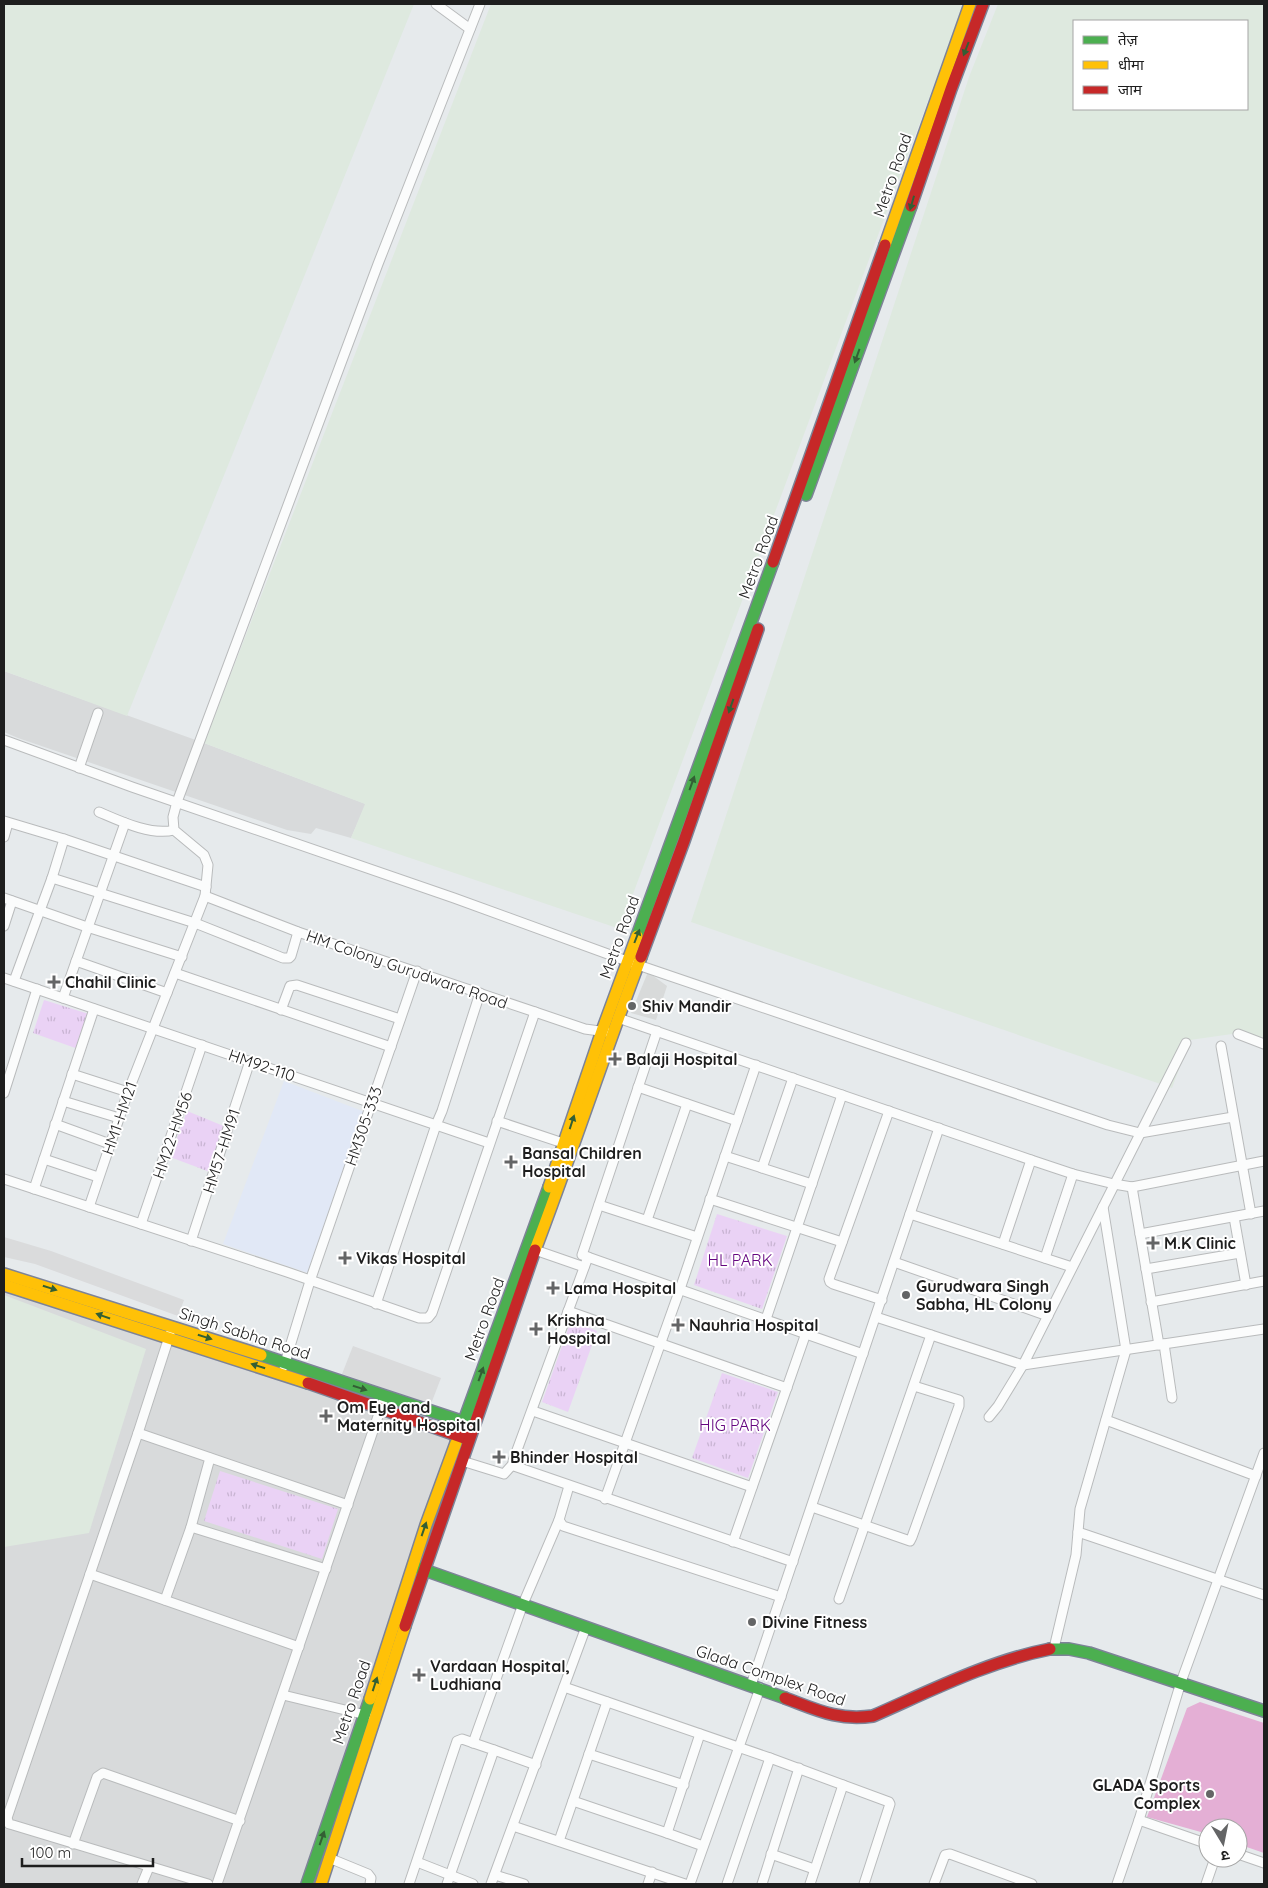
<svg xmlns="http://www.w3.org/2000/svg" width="1268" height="1888" font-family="Quicksand,'Noto Sans Devanagari',sans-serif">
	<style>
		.residential { fill: #d8dadb }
		.industrial { fill: #dee9df; fill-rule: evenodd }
		.education { fill: #e1e8f6 }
		.religious { fill: #d8dada }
		.park { fill: url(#park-tufts) }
		.pitch { fill: #e4afd5 }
		.parking { fill: #dadbdc }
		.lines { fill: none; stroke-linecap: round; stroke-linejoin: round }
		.street-casing { stroke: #b9bbbc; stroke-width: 11 }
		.fast-casing { stroke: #7d8397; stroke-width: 14 }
		.slow-casing { stroke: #7d8397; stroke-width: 14 }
		.jam-casing { stroke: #7d8397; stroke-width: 14 }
		.street { stroke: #fbfcfc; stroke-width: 9 }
		.fast { stroke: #4caf50; stroke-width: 11 }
		.slow { stroke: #ffc107; stroke-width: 11 }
		.jam { stroke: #c62828; stroke-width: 11 }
		.oneway { fill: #335f34 }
		.poi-dot { fill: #646566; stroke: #fff; stroke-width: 2 }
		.labels { text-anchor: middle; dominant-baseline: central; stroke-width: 4; stroke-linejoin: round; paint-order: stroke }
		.street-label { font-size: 16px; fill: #1e1e1e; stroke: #fff }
		.poi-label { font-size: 16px; font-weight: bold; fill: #1e1e1e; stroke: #fff; text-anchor: start }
		.park-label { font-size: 16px; fill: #660781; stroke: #fff }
	</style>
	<defs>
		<pattern id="park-tufts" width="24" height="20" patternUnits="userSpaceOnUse" patternTransform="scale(1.25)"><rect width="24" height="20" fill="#ead2f5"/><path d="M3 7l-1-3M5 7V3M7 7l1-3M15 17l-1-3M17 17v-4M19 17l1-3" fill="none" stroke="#c8b4d2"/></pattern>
	</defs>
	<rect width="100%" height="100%" fill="#e6eaec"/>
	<g class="residential">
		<polygon points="4,671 204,743 366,804 351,838 316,828 311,834 287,830 18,738 4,732"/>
		<polygon points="4,1289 462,1440 313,1884 4,1884"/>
	</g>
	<g class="industrial">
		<polygon points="4,4 414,4 127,716 4,671"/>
		<polygon points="491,4 964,4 620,929 351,838 365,804 204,743"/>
		<path d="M998,4H1264V1045L1232,1034L1190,1040L1172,1088L691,922L969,77ZM1074,21H1247V109H1074Z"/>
		<polygon points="4,1295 146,1349 89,1533 4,1547"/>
	</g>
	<polygon class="education" points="284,1081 365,1112 308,1273 223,1244"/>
	<polygon class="religious" points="648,972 667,986 656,1020 631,1013"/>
	<g class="park">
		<polygon points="44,1000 92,1015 81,1050 33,1033"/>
		<polygon points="187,1111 226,1127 210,1172 170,1157"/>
		<polygon points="717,1214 787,1236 762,1309 694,1285"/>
		<polygon points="571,1321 597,1331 568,1412 542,1402"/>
		<polygon points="722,1373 778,1392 748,1478 692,1458"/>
		<polygon points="220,1471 338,1509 322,1559 204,1521"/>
	</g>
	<polygon class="pitch" points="1200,1702 1264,1723 1264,1853 1238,1844 1238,1828 1208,1828 1208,1834 1147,1817 1187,1708"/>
	<g class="parking">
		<polygon points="4,1237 51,1251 184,1300 178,1316 35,1264 4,1257"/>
		<polygon points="353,1346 441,1378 431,1404 342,1374"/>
	</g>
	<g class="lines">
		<defs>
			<g id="street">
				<polyline points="436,4 470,29"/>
				<polyline points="4,740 132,787 454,898 638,965 1108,1125 1140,1133 1233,1117"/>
				<polyline points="79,768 98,713"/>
				<path d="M99,812C120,821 151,836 174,830"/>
				<polyline points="4,821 64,839 206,887"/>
				<polyline points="4,837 8,823"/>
				<polyline points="52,878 195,923 283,958 289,958 291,956 298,932"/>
				<polyline points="205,896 298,932 535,1012 585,1029 607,1032"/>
				<polyline points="4,898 87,927 182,957"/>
				<polyline points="4,926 12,901"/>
				<polyline points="76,961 167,993"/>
				<polyline points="175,973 391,1047"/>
				<polyline points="4,978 489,1143"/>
				<polyline points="14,981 52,878 64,839"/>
				<polyline points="63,998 125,823"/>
				<polyline points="281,1010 290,986 297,985 400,1019"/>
				<polyline points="618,1018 1031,1160 1073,1174 1114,1184 1132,1187 1264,1161"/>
				<polyline points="657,1031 582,1255 863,1354"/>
				<polyline points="1238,1034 1264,1044"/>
				<polyline points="1221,1046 1251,1214"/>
				<polyline points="72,1074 128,1092"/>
				<polyline points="638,1087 737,1121"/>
				<polyline points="4,1093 37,989"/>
				<polyline points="63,1101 119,1118"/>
				<polyline points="497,1121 569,1145"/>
				<polyline points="55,1124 110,1144"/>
				<polyline points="725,1156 812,1184"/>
				<polyline points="44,1159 98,1177"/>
				<polyline points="762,1168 793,1078"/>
				<polyline points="4,1179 287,1272 419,1318 428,1318 432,1313 535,1012"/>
				<polyline points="1132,1187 1159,1345"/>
				<polyline points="34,1189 94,1009"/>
				<polyline points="710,1199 842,1242"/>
				<polyline points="599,1205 697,1237"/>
				<polyline points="89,1207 128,1092 205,896 208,865 204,855 174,830 173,817 177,802 378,264 480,4"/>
				<polyline points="910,1214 1072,1267"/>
				<polyline points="1234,1217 1246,1285"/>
				<polyline points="647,1220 687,1104"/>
				<polyline points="141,1224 202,1045"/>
				<polyline points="1140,1234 1264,1211"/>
				<polyline points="191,1241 250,1061"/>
				<polyline points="1003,1244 1031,1160"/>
				<polyline points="535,1250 584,1267"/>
				<polyline points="588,1257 513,1461 514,1466 793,1562"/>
				<polyline points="1045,1258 1073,1174"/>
				<polyline points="894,1262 1048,1316"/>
				<polyline points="1146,1269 1240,1253"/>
				<polyline points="882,1300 833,1284 830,1282 829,1279 889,1111"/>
				<polyline points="1151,1302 1264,1281"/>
				<polyline points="376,1304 436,1125 442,1111 480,993"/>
				<polyline points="568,1311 787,1388"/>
				<polyline points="876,1317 1023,1365 1264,1329"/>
				<polyline points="766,1319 842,1095"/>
				<polyline points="170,1334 138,1433 7,1818 9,1824 13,1825 208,1884"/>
				<polyline points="1164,1344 1172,1398"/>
				<polyline points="284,1366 310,1281 417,971"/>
				<polyline points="533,1411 752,1487"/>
				<polyline points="989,1417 998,1406 1023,1365 1186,1043"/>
				<polyline points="1106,1420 1256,1476"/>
				<polyline points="138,1433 348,1505"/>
				<polyline points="462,1461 504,1474 513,1464"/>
				<polyline points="569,1486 559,1520 563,1526 781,1597"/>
				<polyline points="605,1499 680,1289 756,1065"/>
				<polyline points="812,1507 910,1541 912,1537 959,1406 959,1400 914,1386"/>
				<polyline points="191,1527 326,1569"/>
				<polyline points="1078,1532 1264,1595"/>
				<polyline points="733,1542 806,1333"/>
				<polyline points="90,1574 299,1647"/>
				<polyline points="839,1599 931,1335"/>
				<polyline points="165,1600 191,1527 210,1458"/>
				<polyline points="1054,1648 1076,1555 1080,1509 1126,1350 1103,1207"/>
				<polyline points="751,1685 939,1128"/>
				<polyline points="564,1687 770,1758 889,1802 890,1804 864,1884"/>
				<polyline points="283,1695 370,1716"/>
				<polyline points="700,1734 667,1833 703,1846"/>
				<polyline points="473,1743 523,1604 559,1520"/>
				<polyline points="494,1750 536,1765"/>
				<polyline points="589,1754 684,1785"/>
				<polyline points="573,1801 667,1833"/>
				<polyline points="1139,1820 1208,1844"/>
				<polyline points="513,1826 685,1884"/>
				<polyline points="559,1841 607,1702"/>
				<polyline points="73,1844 97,1777 103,1773 240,1821"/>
				<polyline points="771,1854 814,1869"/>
				<polyline points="1238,1854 1264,1863"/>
				<polyline points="329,1858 368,1874 371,1878 370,1884"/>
				<polyline points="417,1862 473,1884"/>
				<polyline points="495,1875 524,1884"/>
				<polyline points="142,1884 149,1867"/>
				<polyline points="217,1884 385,1396"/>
				<polyline points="409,1884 457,1741 462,1739 494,1750 447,1884"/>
				<polyline points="491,1884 586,1627"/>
				<polyline points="648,1884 652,1872"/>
				<polyline points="690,1884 760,1688"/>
				<polyline points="727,1884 770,1758"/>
				<polyline points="762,1884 799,1768"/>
				<polyline points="810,1884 843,1785"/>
				<polyline points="934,1884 945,1855 950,1854 1032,1884"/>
				<polyline points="1117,1884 1139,1820 1181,1682 1264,1453"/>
				<polyline points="1206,1884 1215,1858"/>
			</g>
			<g id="fast">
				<polyline points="806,495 911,206"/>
				<polyline points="637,936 773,562"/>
				<polyline points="261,1355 470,1424"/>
				<polyline points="456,1443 549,1187"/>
				<polyline points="416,1567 785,1698"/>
				<polyline points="1050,1649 1069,1649 1089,1653 1264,1711"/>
				<polyline points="307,1884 370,1699"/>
			</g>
			<g id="slow">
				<polyline points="885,245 970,4"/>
				<polyline points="549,1187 602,1031 637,936"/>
				<path d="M535,1250C572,1153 604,1054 641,957"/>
				<polyline points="4,1274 261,1355"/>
				<polyline points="4,1285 308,1383"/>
				<polyline points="370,1699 426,1525 456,1443"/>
				<polyline points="321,1884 405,1626"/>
			</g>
			<g id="jam">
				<polyline points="911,206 951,89 983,4"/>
				<polyline points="773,562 885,245"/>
				<polyline points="641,957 684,841 758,629"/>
				<polyline points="308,1383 467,1439"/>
				<polyline points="405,1626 535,1250"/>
				<path d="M785,1698C817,1710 838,1721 873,1716C930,1691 989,1661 1050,1649"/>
			</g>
		</defs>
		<use href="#street" class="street-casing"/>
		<use href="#fast" class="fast-casing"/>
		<use href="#slow" class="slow-casing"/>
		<use href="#jam" class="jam-casing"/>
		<use href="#street" class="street"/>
		<use href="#fast" class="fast"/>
		<use href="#slow" class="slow"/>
		<use href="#jam" class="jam"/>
	</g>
	<defs><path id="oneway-solid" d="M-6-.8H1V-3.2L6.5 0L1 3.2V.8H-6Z" transform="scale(1.25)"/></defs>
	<g class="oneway">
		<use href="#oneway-solid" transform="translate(966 49) rotate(111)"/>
		<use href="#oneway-solid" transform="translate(912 203) rotate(106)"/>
		<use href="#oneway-solid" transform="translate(857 356) rotate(110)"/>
		<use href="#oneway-solid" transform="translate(731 706) rotate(109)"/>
		<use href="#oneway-solid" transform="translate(692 783) rotate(-70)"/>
		<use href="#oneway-solid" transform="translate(637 936) rotate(-69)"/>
		<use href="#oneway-solid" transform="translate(572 1122) rotate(-72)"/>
		<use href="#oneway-solid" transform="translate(50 1288) rotate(18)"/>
		<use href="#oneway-solid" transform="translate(103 1316) rotate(-161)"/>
		<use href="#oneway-solid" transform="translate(205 1337) rotate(17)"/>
		<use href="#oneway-solid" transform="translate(258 1366) rotate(-162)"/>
		<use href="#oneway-solid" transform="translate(481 1374) rotate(-70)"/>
		<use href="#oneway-solid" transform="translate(360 1388) rotate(18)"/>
		<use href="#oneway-solid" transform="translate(424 1529) rotate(-71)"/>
		<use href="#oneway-solid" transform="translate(375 1684) rotate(-72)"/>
		<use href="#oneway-solid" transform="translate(322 1838) rotate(-71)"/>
	</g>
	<g class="poi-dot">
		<path d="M51.5 974.5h5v5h5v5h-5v5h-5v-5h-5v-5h5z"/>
		<circle cx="632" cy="1006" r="5"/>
		<path d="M612.5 1051.5h5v5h5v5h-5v5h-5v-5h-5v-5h5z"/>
		<path d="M508.5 1154.5h5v5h5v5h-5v5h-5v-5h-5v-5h5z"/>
		<path d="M1150.5 1235.5h5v5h5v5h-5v5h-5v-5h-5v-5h5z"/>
		<path d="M342.5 1250.5h5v5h5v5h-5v5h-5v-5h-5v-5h5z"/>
		<path d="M550.5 1280.5h5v5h5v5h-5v5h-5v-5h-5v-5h5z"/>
		<circle cx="906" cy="1295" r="5"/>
		<path d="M675.5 1317.5h5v5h5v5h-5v5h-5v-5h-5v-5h5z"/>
		<path d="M533.5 1321.5h5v5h5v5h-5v5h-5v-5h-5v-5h5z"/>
		<path d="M323.5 1408.5h5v5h5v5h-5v5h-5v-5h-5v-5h5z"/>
		<path d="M496.5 1449.5h5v5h5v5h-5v5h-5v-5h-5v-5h5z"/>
		<circle cx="752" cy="1622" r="5"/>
		<path d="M416.5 1667.5h5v5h5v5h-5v5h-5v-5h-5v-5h5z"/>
		<circle cx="1210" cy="1794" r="5"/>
	</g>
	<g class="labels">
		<g class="street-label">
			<text transform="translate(892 175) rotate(-71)">Metro Road</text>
			<text transform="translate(758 557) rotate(-70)">Metro Road</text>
			<text transform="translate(619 937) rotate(-70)">Metro Road</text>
			<text transform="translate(407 969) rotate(19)">HM Colony Gurudwara Road</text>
			<text transform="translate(262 1065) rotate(19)">HM92-110</text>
			<text transform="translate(119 1118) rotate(-71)">HM1-HM21</text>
			<text transform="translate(363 1126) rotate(-71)">HM305-333</text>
			<text transform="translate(172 1135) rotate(-71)">HM22-HM56</text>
			<text transform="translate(221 1151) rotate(-72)">HM57-HM91</text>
			<text transform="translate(484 1319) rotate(-70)">Metro Road</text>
			<text transform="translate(245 1333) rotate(18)">Singh Sabha Road</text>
			<text transform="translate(771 1675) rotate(19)">Glada Complex Road</text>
			<text transform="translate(351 1702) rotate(-71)">Metro Road</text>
		</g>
		<g class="poi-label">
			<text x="65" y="982">Chahil Clinic</text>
			<text x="642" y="1006">Shiv Mandir</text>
			<text x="626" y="1059">Balaji Hospital</text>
			<text x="522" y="1153">Bansal Children<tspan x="522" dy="18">Hospital</tspan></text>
			<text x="1164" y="1243">M.K Clinic</text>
			<text x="356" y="1258">Vikas Hospital</text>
			<text x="916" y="1286">Gurudwara Singh<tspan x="916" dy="18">Sabha, HL Colony</tspan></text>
			<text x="564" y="1288">Lama Hospital</text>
			<text x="547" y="1320">Krishna<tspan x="547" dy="18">Hospital</tspan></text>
			<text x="689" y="1325">Nauhria Hospital</text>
			<text x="337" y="1407">Om Eye and<tspan x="337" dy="18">Maternity Hospital</tspan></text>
			<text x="510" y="1457">Bhinder Hospital</text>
			<text x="762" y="1622">Divine Fitness</text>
			<text x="430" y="1666">Vardaan Hospital,<tspan x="430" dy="18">Ludhiana</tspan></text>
			<text x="1200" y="1785" text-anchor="end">GLADA Sports<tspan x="1200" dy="18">Complex</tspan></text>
		</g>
		<g class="park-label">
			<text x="740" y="1260">HL PARK</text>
			<text x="735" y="1425">HIG PARK</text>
		</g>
	</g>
	<rect width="1268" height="1888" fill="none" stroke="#1e1e1e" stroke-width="10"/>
	<rect x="1073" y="20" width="175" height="90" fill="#ffffff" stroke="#a5a5a5"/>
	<rect x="1083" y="36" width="25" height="8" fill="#4caf50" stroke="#a5a5a5"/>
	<text x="1118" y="45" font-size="15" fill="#1e1e1e">तेज़</text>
	<rect x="1083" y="61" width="25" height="8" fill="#ffc107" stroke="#a5a5a5"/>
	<text x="1118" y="70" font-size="15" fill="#1e1e1e">धीमा</text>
	<rect x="1083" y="86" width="25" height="8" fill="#c62828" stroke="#a5a5a5"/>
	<text x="1118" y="95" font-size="15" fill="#1e1e1e">जाम</text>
	<g transform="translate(1223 1843) rotate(170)"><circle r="24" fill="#ffffff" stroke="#a5a5a5"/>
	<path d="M0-4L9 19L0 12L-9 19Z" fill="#646566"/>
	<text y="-8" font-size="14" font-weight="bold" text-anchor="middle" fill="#1e1e1e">उ</text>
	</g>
	<path d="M22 1858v8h131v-8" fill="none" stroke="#1e1e1e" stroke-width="2.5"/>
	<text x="30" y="1858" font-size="15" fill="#1e1e1e" stroke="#ffffff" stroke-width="4" paint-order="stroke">100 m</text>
</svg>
